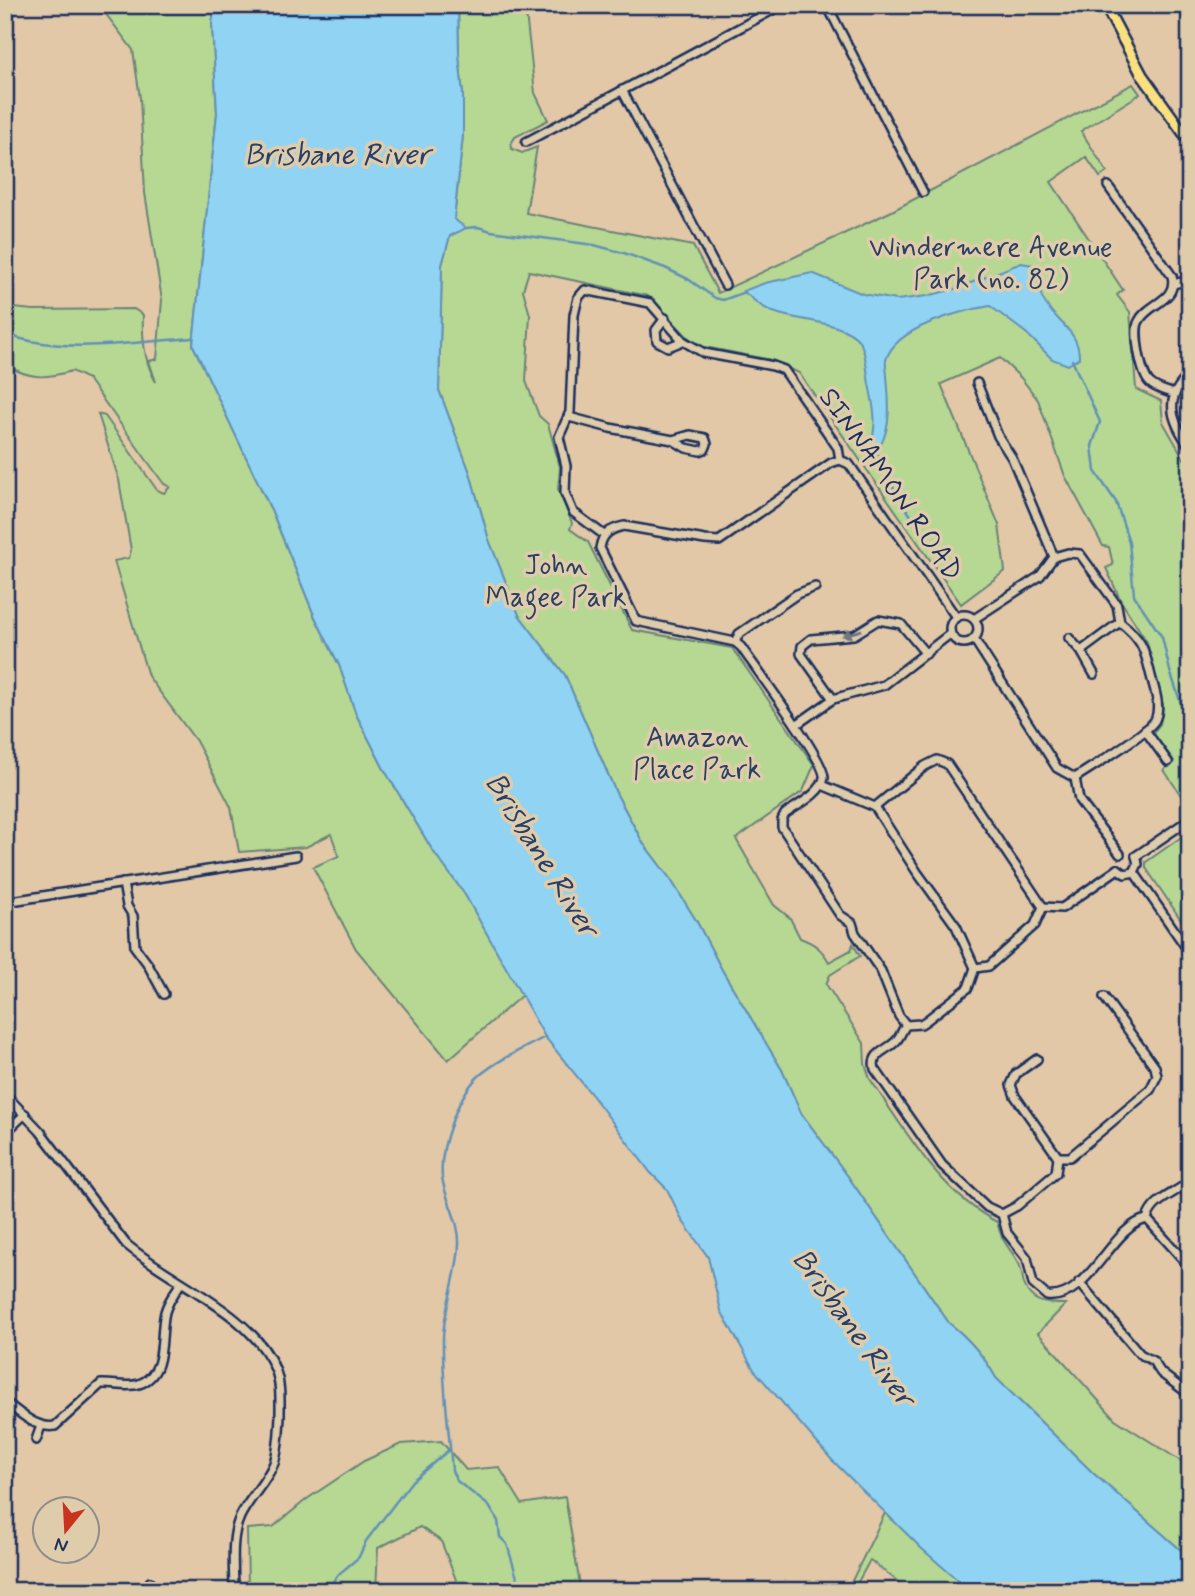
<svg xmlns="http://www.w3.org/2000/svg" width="1195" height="1596" font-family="Mynerve,sans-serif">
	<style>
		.green { fill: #b7d892; stroke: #698478; stroke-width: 2 }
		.water { fill: #91d3f3; stroke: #6291b7; stroke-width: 2 }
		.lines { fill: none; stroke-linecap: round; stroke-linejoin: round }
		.stream { stroke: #6291b7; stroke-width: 2.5 }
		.minor-casing { stroke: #1b2f5e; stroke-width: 12 }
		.major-casing { stroke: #1b2f5e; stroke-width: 14 }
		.minor { stroke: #deccaa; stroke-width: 7 }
		.major { stroke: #fbe080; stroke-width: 9 }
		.oneway { fill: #737680 }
		.labels { text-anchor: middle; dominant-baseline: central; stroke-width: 7; stroke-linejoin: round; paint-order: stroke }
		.park-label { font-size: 28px; fill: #2b4063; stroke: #deccaa }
		.street-label { font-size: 28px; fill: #1b2f5e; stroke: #deccaa }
		.water-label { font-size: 30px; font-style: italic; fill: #273f6d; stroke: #deccaa }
	</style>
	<rect width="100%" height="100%" fill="#e2c8a6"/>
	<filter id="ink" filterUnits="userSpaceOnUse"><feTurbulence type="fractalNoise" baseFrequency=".0143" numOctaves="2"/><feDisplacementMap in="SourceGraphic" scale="14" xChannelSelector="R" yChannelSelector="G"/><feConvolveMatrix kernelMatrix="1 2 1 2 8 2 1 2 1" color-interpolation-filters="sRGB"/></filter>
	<g filter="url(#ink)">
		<g class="green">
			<path d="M99,5H215L212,24L217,113L193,345L273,514L314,615L339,665L356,714L384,769L433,851L464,893L522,995L448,1060L356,949L313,867L339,856L331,834L306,847L239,852L231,807L196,741L148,676L114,561L129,558L131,550L119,480L98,414L105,416L157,490L164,493L170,487L164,484L88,379L72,371C44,379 31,379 5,365V307L33,310L134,309L143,315C142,338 144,362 156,382L149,361L157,359L162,300L145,193L140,98L133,50Z"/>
			<path d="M458,5H525L535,93L548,120L515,137L511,144L512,149L522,153L537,147L526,213L693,246L718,293L890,212L1133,84L1140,94L1081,131L1107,172L1100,177L1086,157L1051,182L1123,290L1117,295L1130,312L1136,389L1161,401L1163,422L1190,469V805L1188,806L1164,770L1174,761L1153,733L1160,724L1163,705L1147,642L1121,601L1106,568L1113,565L1109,547L1103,546L1065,476L1038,400L1021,378L1000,358L941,384L999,525L1005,571L961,604L799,373L772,360L705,347L689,338L648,296L529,271L523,290L530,315L526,381L539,416L548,424L560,467L558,489L572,523L570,529L588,542L632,630L732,648L814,765L803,791L736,839L774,905L790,918L800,938C814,943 822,949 829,962L851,950L853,944L860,956L830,975L826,984L864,1043L865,1064L870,1079C905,1130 940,1193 997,1222C1002,1243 1008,1245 1018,1262C1022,1268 1022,1277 1024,1284C1031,1304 1047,1304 1066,1304L1038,1333L1115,1419L1190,1467V1558L1093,1473L996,1378C984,1356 970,1339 949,1323L847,1175L801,1113L782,1070L722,970L697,922L671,880L643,843L616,793L565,675L519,615L489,540L470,473L439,390L442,265L454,220L463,135V95L459,55Z"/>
			<polygon points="1190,831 1190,933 1146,868 1146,862"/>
			<polygon points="441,1441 466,1470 499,1467 522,1504 565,1497 581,1591 452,1591 456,1580 441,1541 420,1527 378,1548 376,1591 248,1591 247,1529 273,1527 307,1499 364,1461 401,1444"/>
			<polygon points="885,1513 970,1591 910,1591 870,1560 853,1591 847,1591"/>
		</g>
		<g class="water">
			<path d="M215,5H458L459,55L463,95V135L454,219L466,228L450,236L442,265L439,390L470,473L489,540L519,615L565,675L616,793L643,843L671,880L697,922L722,970L782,1070L801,1113L847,1175L949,1323C969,1339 984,1356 996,1378L1093,1473L1190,1558V1591H970L921,1548L831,1459L754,1370L721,1311L708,1257L682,1220L667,1189L650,1172L592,1095L545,1037L464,893L433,851L384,769L356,714L339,665L314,615L273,514L193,345L217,113L212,24Z"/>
			<path d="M1021,263L1033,265C1040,276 1038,286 1042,297C1051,320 1080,329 1079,358L1068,365L1052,359L1026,333L990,306C961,311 895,327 886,360C885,364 887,372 887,376C889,400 892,425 880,446L873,448L871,443C878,423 873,404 869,384C867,372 866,352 860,342C846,322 801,321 779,314C764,310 755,301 743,291L765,283L812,273L863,294L897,300L927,296L958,288Z"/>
		</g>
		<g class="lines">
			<g class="stream">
				<polyline points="466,228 478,227 491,231 594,245 624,253 665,268 688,279 715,298 723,300 745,292"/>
				<path d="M5,334C63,355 133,342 193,338"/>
				<polyline points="1072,360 1100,422 1092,446 1095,471 1116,502 1129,542 1134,595 1162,637 1170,671 1190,730"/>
				<polyline points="874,445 873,448 883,462 886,475 897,494 916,524"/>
				<polyline points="325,1591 339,1574 359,1557 366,1541 412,1481 450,1449"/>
				<path d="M521,1591L507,1544L500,1537L498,1521L489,1506L457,1481L452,1471C449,1427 442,1383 443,1338C444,1306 458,1276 459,1244C460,1221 445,1200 442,1177C439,1148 458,1094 480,1075C499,1059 523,1049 545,1037"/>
			</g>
			<defs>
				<g id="minor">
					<polyline points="827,5 923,192"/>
					<polyline points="622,90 725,285"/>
					<polyline points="526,142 782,5"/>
					<path d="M1108,186L1172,276C1178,301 1148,303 1139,321C1133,331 1141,375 1150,383C1156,389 1167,391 1174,394"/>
					<polyline points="1173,284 1190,280"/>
					<polyline points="665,318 656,330 657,341 668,347 683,341"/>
					<path d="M1190,375C1162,398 1172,422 1190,447"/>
					<polyline points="977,383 998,436 1012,458 1054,557"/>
					<polyline points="569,417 610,428 673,440 686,448 700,451 705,449 707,444 705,438 690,435 673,440"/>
					<path d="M840,460L831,463L719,541L705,540L624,526C610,529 602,534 600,548L636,621L735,642L741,647C754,666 827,763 824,778C821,794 797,805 785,814L782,820V827L840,915L852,923L855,933L881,971L899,1016L906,1025"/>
					<polyline points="604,535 573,512 565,493 566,466 559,437 570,412 574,315 578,298 585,290 650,303 683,341 704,353 773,366 784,370 838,448 840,460 849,464 956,617"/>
					<circle cx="964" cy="629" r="14"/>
					<path d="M974,619L1040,576L1054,557L1068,553L1080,554L1117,605L1120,622C1141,639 1144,647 1150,672C1153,686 1162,706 1155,720C1148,733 1090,768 1075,778"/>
					<polyline points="1069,638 1081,651 1094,674"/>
					<polyline points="974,639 1057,768 1075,778 1079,800 1120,854"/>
					<polyline points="735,642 739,634 797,594 815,587"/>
					<polyline points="1081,651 1120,622"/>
					<polyline points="833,699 801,654 802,646 811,639 854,635 878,620 901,624 926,654"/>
					<polyline points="796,725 833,699 884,685 950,634"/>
					<polyline points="1145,730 1168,762"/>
					<polyline points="822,785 875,807"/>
					<polyline points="1136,856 1190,819"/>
					<path d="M1118,869L1062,908L1043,907L1035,925L989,966L975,968L968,988L927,1020L921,1024L906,1025C902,1030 901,1035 897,1040C888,1051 870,1052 875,1069L942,1165L987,1207L1002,1214L1007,1233L1027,1258L1033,1284L1047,1296C1089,1301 1111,1226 1147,1219C1153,1199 1175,1194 1190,1181"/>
					<polyline points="1118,869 1125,874 1134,872 1138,864 1136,856"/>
					<polyline points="1134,872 1190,953"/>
					<polyline points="123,883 127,906 133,916 135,947 147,963 164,994"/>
					<polyline points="5,902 296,856"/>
					<polyline points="975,968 956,926 917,872 875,807 925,766 937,760 947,764 1043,907"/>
					<path d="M5,1094L40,1131L126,1244C169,1281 254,1314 275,1369C281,1383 280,1400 280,1416C279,1432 279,1448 274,1463C266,1483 249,1498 240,1517C230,1538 234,1568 234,1591"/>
					<polyline points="5,1133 25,1114"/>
					<polyline points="1058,1157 1070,1157 1150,1090 1157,1076 1155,1067 1104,997"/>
					<polyline points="1002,1214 1017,1206 1056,1173 1058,1157 1015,1096 1011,1085 1016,1074 1037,1059"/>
					<polyline points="1147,1219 1190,1267"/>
					<polyline points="1079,1282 1140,1354 1153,1361 1161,1373 1190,1395"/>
					<path d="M9,1405C23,1415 37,1429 55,1426L101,1384C113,1383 127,1388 139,1384C168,1374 159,1336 165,1312C168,1301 175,1292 181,1283"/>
					<polyline points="36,1440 41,1426"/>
					<polyline points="144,1591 150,1582"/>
				</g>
				<polyline id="major" points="1105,5 1142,75 1190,142"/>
			</defs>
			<use href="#minor" class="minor-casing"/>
			<use href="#major" class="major-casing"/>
			<use href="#minor" class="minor"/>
			<use href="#major" class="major"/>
		</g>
		<defs><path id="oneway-solid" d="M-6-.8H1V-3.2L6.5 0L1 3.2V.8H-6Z" transform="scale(1.75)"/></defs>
		<use class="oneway" href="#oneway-solid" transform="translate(852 633) rotate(163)"/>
	</g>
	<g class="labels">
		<g class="park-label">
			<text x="991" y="248">Windermere Avenue<tspan x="991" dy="32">Park (no. 82)</tspan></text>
			<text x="556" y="566">John<tspan x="556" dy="32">Magee Park</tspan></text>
			<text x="697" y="738">Amazon<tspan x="697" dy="32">Place Park</tspan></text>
		</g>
		<g class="street-label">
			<text transform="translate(890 485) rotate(55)">SINNAMON ROAD</text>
		</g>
		<g class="water-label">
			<text x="337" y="155">Brisbane River</text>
			<text transform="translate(541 855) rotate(58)">Brisbane River</text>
			<text transform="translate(853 1328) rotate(54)">Brisbane River</text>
		</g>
	</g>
	<rect width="1195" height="1596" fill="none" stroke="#deccaa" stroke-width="28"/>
	<rect x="14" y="14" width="1167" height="1568" fill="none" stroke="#1b2f5e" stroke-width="2.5" filter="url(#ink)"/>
	<g transform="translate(66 1530) rotate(198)"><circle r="33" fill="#deccaa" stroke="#908d8c" stroke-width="2"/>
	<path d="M0-5L12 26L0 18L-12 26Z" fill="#c8321e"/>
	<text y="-10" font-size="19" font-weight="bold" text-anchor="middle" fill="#1b2f5e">N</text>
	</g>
</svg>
